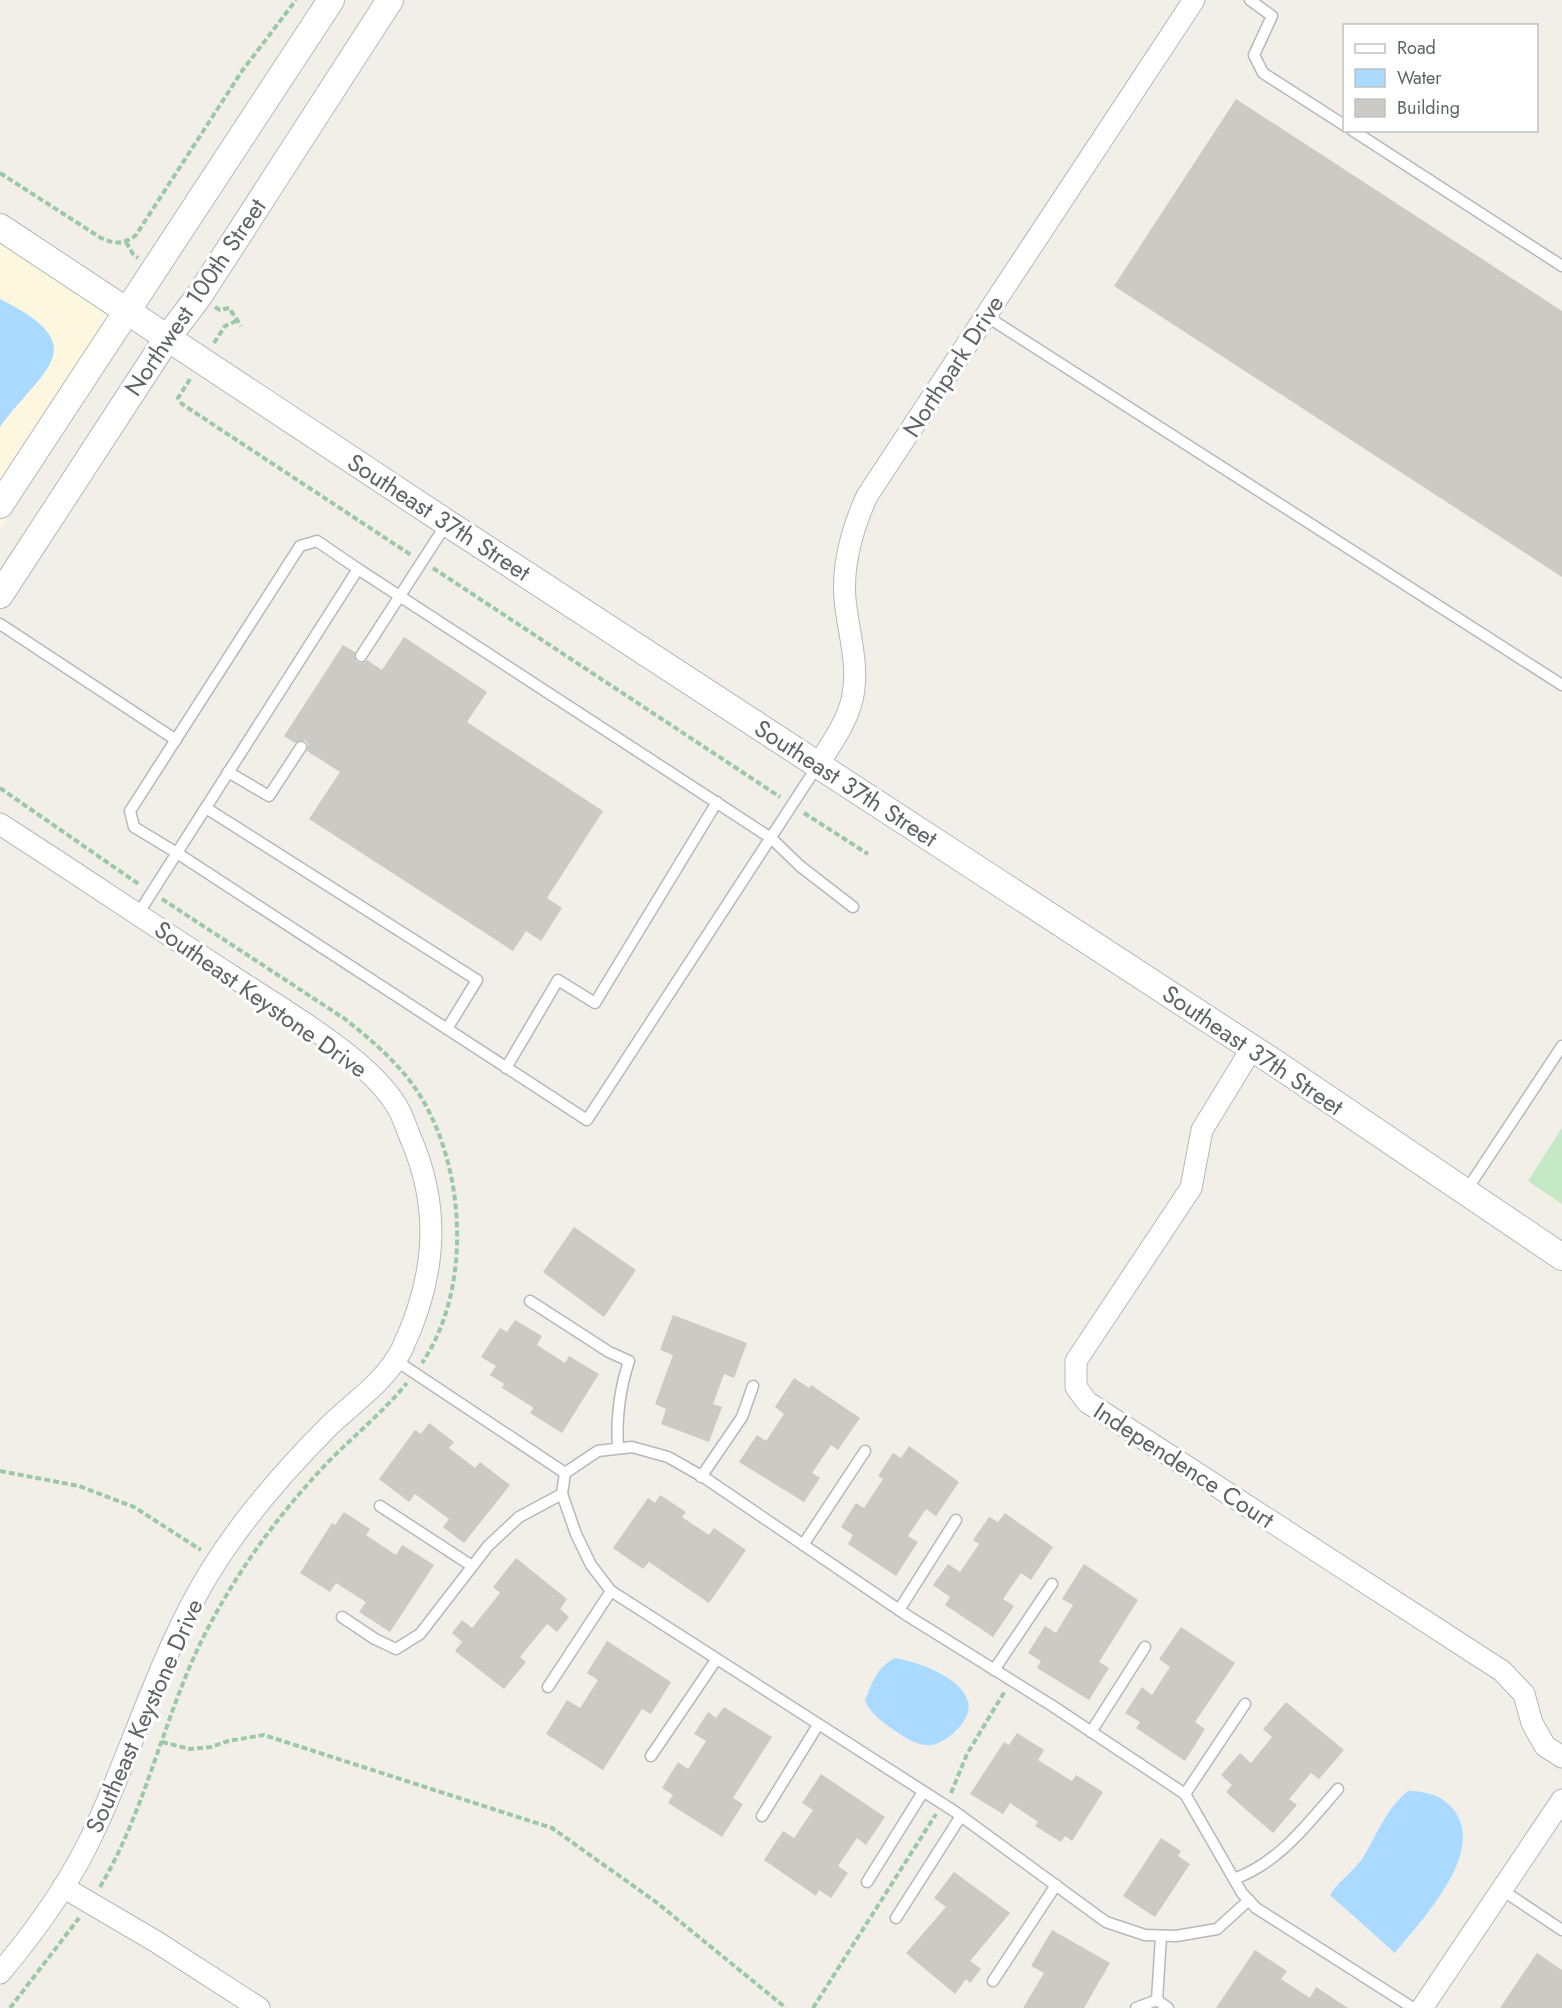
<svg xmlns="http://www.w3.org/2000/svg" width="1562" height="2008" font-family="Jost,sans-serif">
	<style>
		.commercial { fill: #fef7e0 }
		.green { fill: #c5e8c5 }
		.water { fill: #aadaff }
		.building { fill: #cccac5 }
		.lines { fill: none; stroke-linecap: round; stroke-linejoin: round }
		.service-casing { stroke: #b5b8bc; stroke-width: 13 }
		.minor-casing { stroke: #b5b8bc; stroke-width: 23 }
		.tertiary-casing { stroke: #b5b8bc; stroke-width: 28 }
		.path { stroke: #9cc7a9; stroke-width: 4; stroke-dasharray: 6 3; stroke-linecap: butt }
		.service { stroke: #fff; stroke-width: 10 }
		.minor { stroke: #fff; stroke-width: 21 }
		.tertiary { stroke: #fff; stroke-width: 26 }
		.labels { text-anchor: middle; dominant-baseline: central; stroke-width: 6; stroke-linejoin: round; paint-order: stroke }
		.street-label { font-size: 24px; fill: #5f6368; stroke: #fff }
	</style>
	<rect width="100%" height="100%" fill="#f1efe8"/>
	<polygon class="commercial" points="0,242 97,306 109,319 117,343 115,353 100,377 0,529"/>
	<polygon class="green" points="1562,1128 1562,1204 1528,1181"/>
	<g class="water">
		<path d="M0,299C96,347 43,368 0,427Z"/>
		<path d="M895,1658C918,1662 962,1677 968,1702C973,1719 948,1742 932,1745C918,1747 904,1737 894,1730C881,1721 872,1715 865,1701C872,1683 877,1667 895,1658Z"/>
		<path d="M1408,1791C1424,1791 1442,1795 1453,1809C1488,1852 1421,1920 1395,1953L1330,1895C1339,1880 1355,1871 1364,1856C1378,1833 1386,1809 1408,1791Z"/>
	</g>
	<g class="building">
		<polygon points="1236,99 1562,311 1562,577 1114,286"/>
		<polygon points="404,637 487,692 467,722 603,811 547,898 562,908 541,941 526,931 513,951 309,819 340,772 307,751 308,744 305,740 295,743 284,736 343,645 355,652 356,662 361,663 367,660 382,670"/>
		<polygon points="574,1227 636,1270 604,1317 543,1272"/>
		<polygon points="673,1315 747,1343 734,1378 724,1374 713,1404 722,1407 709,1442 661,1424 666,1409 655,1404 673,1355 660,1350"/>
		<polygon points="515,1320 542,1336 537,1345 565,1363 569,1356 599,1374 562,1433 530,1413 534,1408 502,1388 504,1384 490,1375 496,1366 481,1357 500,1328 507,1332"/>
		<polygon points="794,1378 809,1388 811,1385 860,1418 838,1450 831,1445 812,1473 820,1478 804,1502 739,1462 757,1435 766,1441 784,1414 775,1407"/>
		<polygon points="429,1423 454,1442 449,1448 475,1468 480,1462 510,1485 464,1543 443,1527 449,1519 415,1494 409,1502 379,1479 415,1430 421,1434"/>
		<polygon points="909,1446 959,1482 936,1516 926,1509 908,1536 918,1542 896,1576 848,1544 853,1535 841,1527 856,1503 864,1508 883,1479 878,1476 893,1453 901,1458"/>
		<polygon points="660,1495 686,1512 682,1517 709,1535 714,1528 746,1550 709,1603 649,1562 643,1569 613,1548 648,1498 655,1503"/>
		<polygon points="344,1512 370,1529 366,1535 396,1555 402,1545 434,1565 390,1632 359,1612 366,1602 336,1583 330,1592 300,1573 332,1523 335,1525"/>
		<polygon points="1005,1513 1053,1547 1031,1580 1021,1573 1003,1599 1014,1606 993,1637 945,1605 950,1597 933,1585 948,1564 960,1572 979,1544 973,1540 989,1517 998,1522"/>
		<polygon points="516,1558 567,1599 560,1609 569,1617 557,1632 547,1624 520,1657 526,1662 504,1689 455,1651 462,1642 452,1633 462,1620 472,1628 500,1593 493,1587"/>
		<polygon points="1084,1564 1138,1600 1099,1662 1109,1668 1089,1700 1037,1668 1041,1661 1028,1653 1045,1626 1056,1633 1073,1605 1062,1599"/>
		<polygon points="1181,1627 1235,1663 1195,1722 1205,1729 1185,1761 1136,1728 1140,1722 1125,1713 1142,1687 1152,1695 1170,1667 1159,1659"/>
		<polygon points="607,1641 671,1682 651,1714 642,1709 603,1770 546,1734 567,1700 580,1708 598,1680 587,1673"/>
		<polygon points="1286,1702 1344,1750 1319,1779 1311,1773 1289,1799 1297,1805 1273,1833 1226,1792 1232,1785 1221,1775 1240,1753 1251,1763 1272,1737 1263,1729"/>
		<polygon points="724,1707 772,1737 733,1798 743,1804 722,1837 668,1803 673,1795 662,1788 678,1762 688,1769 706,1741 694,1734 708,1712 716,1718"/>
		<polygon points="1017,1733 1044,1750 1038,1760 1072,1781 1076,1775 1103,1792 1072,1841 1065,1836 1061,1842 1035,1826 1038,1822 1010,1803 1003,1814 970,1794 1004,1742 1009,1745"/>
		<polygon points="821,1774 885,1817 866,1845 857,1838 838,1866 848,1873 831,1898 819,1890 816,1896 764,1860 783,1831 794,1838 813,1810 802,1803"/>
		<polygon points="1161,1838 1181,1851 1178,1856 1190,1864 1155,1917 1123,1896"/>
		<polygon points="954,1872 1010,1913 970,1961 981,1969 970,1983 966,1979 955,1994 906,1953 946,1907 934,1898"/>
		<polygon points="1052,1930 1110,1963 1084,2008 1023,2008 1044,1973 1031,1966"/>
		<polygon points="1255,1950 1287,1971 1281,1979 1310,1998 1316,1987 1348,2008 1216,2008"/>
		<polygon points="1537,1953 1562,1970 1562,2008 1500,2008"/>
	</g>
	<g class="lines">
		<defs>
			<g id="service">
				<polyline points="1250,0 1272,16 1254,55 1263,73 1344,125"/>
				<polyline points="1352,130 1562,266"/>
				<polyline points="986,316 1562,685"/>
				<polyline points="358,569 771,838 800,866 853,907"/>
				<polyline points="0,624 176,740"/>
				<polyline points="361,656 447,523"/>
				<polyline points="228,772 269,796 301,747"/>
				<polyline points="206,808 477,980 447,1029"/>
				<path d="M138,914C211,799 284,684 358,569L317,541L300,546L130,811L134,827L177,853L587,1120L818,765"/>
				<polyline points="506,1068 558,980 595,1003 717,802"/>
				<polyline points="1466,1191 1562,1046"/>
				<path d="M530,1301L609,1352L629,1361C619,1391 616,1417 618,1448"/>
				<polyline points="395,1360 565,1473 562,1494 576,1534 591,1565 611,1591 954,1811 1106,1922 1145,1935 1176,1936 1217,1929 1249,1900"/>
				<polyline points="565,1473 598,1451 632,1447 668,1457 705,1478 908,1616 1051,1705 1185,1794 1242,1893 1256,1908 1413,2008"/>
				<polyline points="701,1477 742,1417 753,1386"/>
				<polyline points="380,1506 472,1566"/>
				<polyline points="803,1545 865,1451"/>
				<polyline points="899,1610 956,1520"/>
				<polyline points="342,1617 375,1639 396,1649 420,1634 488,1546 519,1517 562,1494"/>
				<polyline points="994,1670 1052,1584"/>
				<polyline points="548,1687 611,1591"/>
				<polyline points="1091,1732 1145,1647"/>
				<polyline points="651,1756 716,1660"/>
				<polyline points="1185,1794 1245,1704"/>
				<polyline points="762,1816 818,1725"/>
				<path d="M1234,1879C1280,1862 1307,1824 1338,1789"/>
				<polyline points="867,1882 923,1792"/>
				<polyline points="1502,1890 1562,1930"/>
				<polyline points="896,1918 961,1816"/>
				<polyline points="993,1981 1056,1885"/>
				<polyline points="1157,2000 1161,1936"/>
				<polyline points="1136,2008 1157,2000 1168,2008"/>
			</g>
			<g id="minor">
				<path d="M818,765C831,744 846,724 852,700C860,665 848,633 845,599C842,563 853,527 867,496L1194,0"/>
				<path d="M0,824C78,874 154,926 232,976C280,1008 367,1057 396,1105C403,1115 406,1128 411,1139C442,1211 435,1279 402,1349C386,1381 355,1401 330,1425C286,1469 244,1517 211,1570C161,1651 135,1743 95,1829C71,1882 37,1929 0,1973"/>
				<polyline points="1252,1048 1202,1130 1191,1188 1076,1361 1076,1387 1087,1402 1502,1671 1524,1694 1532,1723 1545,1746 1562,1757"/>
				<polyline points="63,1887 155,1941 259,2008"/>
				<polyline points="1422,2008 1562,1800"/>
			</g>
			<g id="tertiary">
				<polyline points="0,227 447,523 1275,1063 1562,1257"/>
				<polyline points="0,505 331,0"/>
				<polyline points="0,595 168,337 199,296 390,0"/>
			</g>
		</defs>
		<use href="#service" class="service-casing"/>
		<use href="#minor" class="minor-casing"/>
		<use href="#tertiary" class="tertiary-casing"/>
		<g class="path">
			<path d="M0,173L101,238C115,244 123,245 136,235L242,71L296,0"/>
			<polyline points="126,242 133,254 138,258"/>
			<polyline points="215,307 220,310 229,308 241,326"/>
			<polyline points="214,343 225,326 236,321"/>
			<polyline points="190,379 178,398 182,404 411,555"/>
			<polyline points="433,568 780,797"/>
			<polyline points="0,788 140,885"/>
			<polyline points="804,813 868,854"/>
			<path d="M162,899L345,1019C370,1039 394,1059 413,1085C466,1159 474,1287 422,1363"/>
			<polyline points="0,1471 79,1486 134,1507 201,1550"/>
			<polyline points="162,1742 190,1749 211,1747 228,1741 264,1735 552,1828 656,1902 786,2008"/>
			<polyline points="951,1793 967,1754 1005,1691"/>
			<path d="M100,1887C148,1806 164,1712 208,1628C240,1567 282,1510 330,1460C356,1434 383,1412 407,1383"/>
			<polyline points="10,2008 79,1918"/>
			<polyline points="813,2008 936,1814"/>
		</g>
		<use href="#service" class="service"/>
		<use href="#minor" class="minor"/>
		<use href="#tertiary" class="tertiary"/>
	</g>
	<g class="labels">
		<g class="street-label">
			<text transform="translate(195 297) rotate(-56)">Northwest 100th Street</text>
			<text transform="translate(953 366) rotate(-57)">Northpark Drive</text>
			<text transform="translate(439 517) rotate(33)">Southeast 37th Street</text>
			<text transform="translate(846 783) rotate(33)">Southeast 37th Street</text>
			<text transform="translate(261 999) rotate(35)">Southeast Keystone Drive</text>
			<text transform="translate(1253 1050) rotate(34)">Southeast 37th Street</text>
			<text transform="translate(1184 1465) rotate(33)">Independence Court</text>
			<text transform="translate(144 1716) rotate(-66)">Southeast Keystone Drive</text>
		</g>
	</g>
	<rect x="1343" y="24" width="195" height="108" fill="#ffffff" stroke="#bfc1c3" stroke-width="1.5"/>
	<rect x="1355" y="44" width="30" height="9" fill="#ffffff" stroke="#bfc1c3" stroke-width="1.5"/>
	<text x="1397" y="54" font-size="18" fill="#5f6368">Road</text>
	<rect x="1355" y="69" width="30" height="18" fill="#aadaff" stroke="#bfc1c3" stroke-width="1.5"/>
	<text x="1397" y="84" font-size="18" fill="#5f6368">Water</text>
	<rect x="1355" y="99" width="30" height="18" fill="#cccac5" stroke="#bfc1c3" stroke-width="1.5"/>
	<text x="1397" y="114" font-size="18" fill="#5f6368">Building</text>
</svg>
